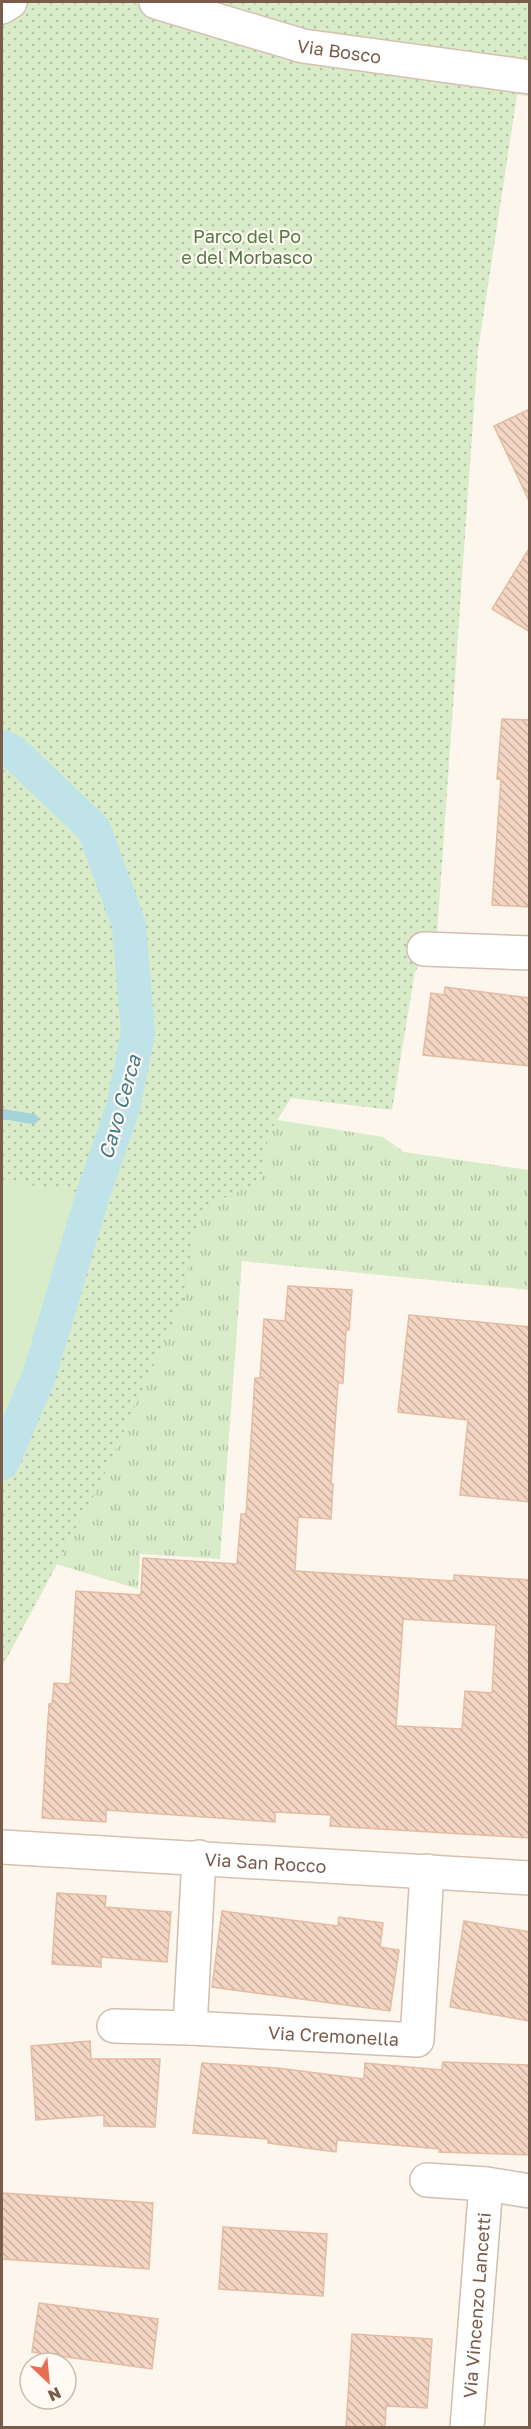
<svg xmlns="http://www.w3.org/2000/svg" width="531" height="2429" font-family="'Golos Text',sans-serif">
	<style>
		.grass { fill: url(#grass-tufts) }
		.park { fill: url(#park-dots) }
		.garden { fill: #d8ecc9 }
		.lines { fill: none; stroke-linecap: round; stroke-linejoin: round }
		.stream { stroke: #a5d3da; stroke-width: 10 }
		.canal { stroke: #bfe3e8; stroke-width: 34 }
		.building { fill: url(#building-back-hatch); stroke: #e6bba3; stroke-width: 1.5; fill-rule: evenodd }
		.street-casing { stroke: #d1beb0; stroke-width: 36 }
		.secondary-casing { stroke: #d6c0b0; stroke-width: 36 }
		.street { stroke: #fff; stroke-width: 33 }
		.secondary { stroke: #fff; stroke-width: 33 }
		.labels { text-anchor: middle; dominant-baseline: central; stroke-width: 4.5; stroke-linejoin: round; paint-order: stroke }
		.street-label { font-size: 18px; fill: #7a5c4d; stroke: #fffaf3 }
		.park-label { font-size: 18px; fill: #537a41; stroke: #fffaf3 }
		.water-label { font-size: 20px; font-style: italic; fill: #437c86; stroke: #fffaf3 }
	</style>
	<defs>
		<pattern id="grass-tufts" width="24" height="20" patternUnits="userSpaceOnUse" patternTransform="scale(1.5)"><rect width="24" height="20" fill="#d8ecc9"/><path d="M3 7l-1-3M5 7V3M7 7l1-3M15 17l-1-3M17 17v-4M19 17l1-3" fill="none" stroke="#b4c2a5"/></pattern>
		<pattern id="park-dots" width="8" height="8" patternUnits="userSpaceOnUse" patternTransform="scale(1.5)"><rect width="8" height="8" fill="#d8ecc9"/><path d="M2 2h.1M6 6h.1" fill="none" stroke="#b4c2a5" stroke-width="1.8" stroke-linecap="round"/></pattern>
		<pattern id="building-back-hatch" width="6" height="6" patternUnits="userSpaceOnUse" patternTransform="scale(1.5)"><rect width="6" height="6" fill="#f3d5c3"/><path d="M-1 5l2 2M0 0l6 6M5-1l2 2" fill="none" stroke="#cab0a1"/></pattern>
	</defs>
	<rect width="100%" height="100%" fill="#fdf6ec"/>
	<polygon class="grass" points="2,990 217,1110 383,1137 404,1152 529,1170 530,1290 242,1261 220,1559 140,1554 138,1589 56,1564 2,1434"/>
	<polygon class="park" points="2,2 529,2 529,96 517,95 478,351 437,934 415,972 392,1110 291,1098 269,1133 260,1182 206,1206 194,1232 184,1298 100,1484 2,1667"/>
	<polygon class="garden" points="2,1181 93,1194 29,1377 2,1434"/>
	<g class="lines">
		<polyline class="stream" points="2,1114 33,1119"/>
		<polyline class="canal" points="2,747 12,751 94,829 129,925 138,1033 123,1108 93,1194 39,1376 2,1463"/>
	</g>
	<g class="building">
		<polygon points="530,409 530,503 494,426"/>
		<polygon points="530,547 530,632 492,609"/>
		<polygon points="502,719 530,720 530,907 492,905 501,779 497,779"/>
		<polygon points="445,987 530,998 530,1066 423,1055 431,993 444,995"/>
		<path d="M288,1286L352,1290L349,1330H346L343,1383H338L331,1484H333L331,1519L298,1517L295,1571L454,1581V1575L530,1580V1838L330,1826L331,1815L275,1812V1822L106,1810V1822L42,1818L49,1704H52L54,1683L70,1684L76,1591L141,1595L143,1558L237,1564L241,1514H246L255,1378H260L264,1319L285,1321ZM403,1619L496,1625L492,1693L465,1691L462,1729L396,1726Z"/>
		<polygon points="409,1315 530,1327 530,1502 460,1495 468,1420 398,1412"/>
		<polygon points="57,1893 106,1896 105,1907 171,1912 167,1962 101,1957 101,1967 52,1964"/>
		<polygon points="222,1911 338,1926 339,1917 383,1923 380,1947 399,1950 390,2011 212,1987"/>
		<polygon points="464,1921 530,1932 530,2021 450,2007"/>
		<polygon points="90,2041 91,2059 160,2059 155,2127 104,2126 104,2115 36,2120 31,2046"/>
		<polygon points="443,2062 530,2065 530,2155 439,2152 440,2149 337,2140 336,2152 268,2143 268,2139 193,2133 202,2063 277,2068 364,2079 365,2063 442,2070"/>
		<polygon points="2,2193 153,2203 149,2269 2,2259"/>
		<polygon points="223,2227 327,2234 323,2296 219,2289"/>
		<polygon points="39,2303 158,2319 152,2369 32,2352"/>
		<polygon points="352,2334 432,2339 427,2408 386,2406 385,2427 346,2427"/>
	</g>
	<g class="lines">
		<defs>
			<g id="street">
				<polyline points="424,949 530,953"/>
				<path id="s1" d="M199,1857L190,2028L417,2040L427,1871"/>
				<polyline points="114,2026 190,2028"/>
				<polyline points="427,2180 486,2184 530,2191"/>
				<path id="s2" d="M467,2428L486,2184"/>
			</g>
			<g id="secondary">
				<path id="s3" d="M156,2L303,46L530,77"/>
				<polyline points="2,7 10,2"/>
				<path id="s4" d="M2,1847L530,1878"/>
			</g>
		</defs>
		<use href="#street" class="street-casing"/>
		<use href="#secondary" class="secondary-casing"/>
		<use href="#street" class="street"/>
		<use href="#secondary" class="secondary"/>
	</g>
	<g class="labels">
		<g class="street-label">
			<text stroke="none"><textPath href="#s3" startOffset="190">Via Bosco</textPath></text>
			<text stroke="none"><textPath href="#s4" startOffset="264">Via San Rocco</textPath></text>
			<text stroke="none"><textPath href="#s1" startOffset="315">Via Cremonella</textPath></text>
			<text stroke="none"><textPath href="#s2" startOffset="123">Via Vincenzo Lancetti</textPath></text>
		</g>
		<g class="park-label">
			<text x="247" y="236">Parco del Po<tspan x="247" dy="21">e del Morbasco</tspan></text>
		</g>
		<g class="water-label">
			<text transform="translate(119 1107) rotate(-74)">Cavo Cerca</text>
		</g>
	</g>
	<rect width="531" height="2429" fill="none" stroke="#7a5c4d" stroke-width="6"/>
	<g transform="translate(48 2381) rotate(154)"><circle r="28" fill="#fffaf3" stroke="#cabbb1" stroke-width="1.5"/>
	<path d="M0-4.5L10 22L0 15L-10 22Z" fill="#e76f51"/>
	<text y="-9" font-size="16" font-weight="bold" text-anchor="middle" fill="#7a5c4d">N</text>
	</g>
</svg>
